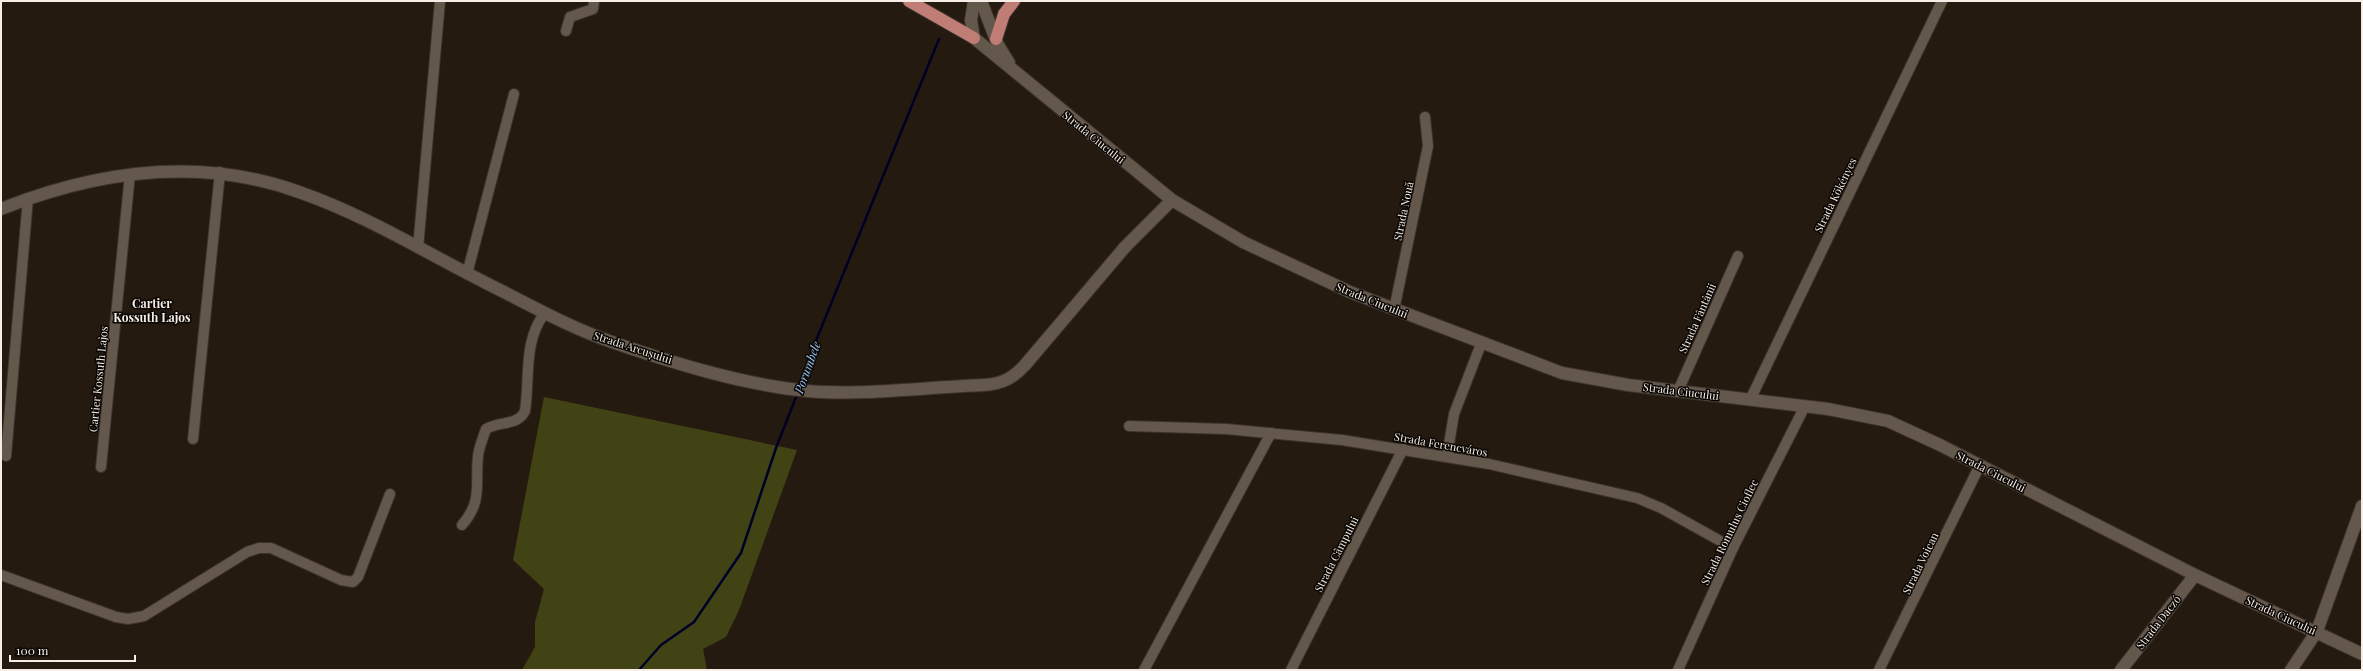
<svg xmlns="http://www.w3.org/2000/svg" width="2363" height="671" font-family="'Playfair Display',serif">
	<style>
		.green { fill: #414314 }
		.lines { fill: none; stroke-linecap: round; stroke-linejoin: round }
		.stream { stroke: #000027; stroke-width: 2.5 }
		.street-casing { stroke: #3c332e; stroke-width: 12 }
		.secondary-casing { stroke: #3c332e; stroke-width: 14 }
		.primary-casing { stroke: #3c332e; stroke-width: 14 }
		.street { stroke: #64574b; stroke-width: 10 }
		.secondary { stroke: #64574b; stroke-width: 12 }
		.primary { stroke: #c07d76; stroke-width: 12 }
		.labels { text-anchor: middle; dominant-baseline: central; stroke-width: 3; stroke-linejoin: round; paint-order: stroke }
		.street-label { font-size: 11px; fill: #f5ede6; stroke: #0a0603 }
		.neighbourhood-label { font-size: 12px; font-weight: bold; fill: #f5ede6; stroke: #0a0603 }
		.water-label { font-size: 12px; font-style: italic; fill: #9bc6fb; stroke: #0a0603 }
	</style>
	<rect width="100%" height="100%" fill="#251a0f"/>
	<polygon class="green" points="544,397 797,450 739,610 726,637 703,649 707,670 522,670 535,647 535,622 544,589 513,560"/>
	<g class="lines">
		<g class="stream">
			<polyline points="800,386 815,343 939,39"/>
			<polyline points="639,670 661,645 694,622 741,553 776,448 798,392"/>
		</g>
		<defs>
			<g id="street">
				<polyline points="566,31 570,17 593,9 594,1"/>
				<polyline points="418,248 440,1"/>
				<polyline points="467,274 514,94"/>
				<polyline points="1394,310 1428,146 1425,117"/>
				<polyline points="1678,391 1738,256"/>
				<polyline points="1750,400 1942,1"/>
				<polyline points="1129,426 1226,429 1342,440 1489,464 1637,498 1661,508 1733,548"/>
				<polyline points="193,439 220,172"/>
				<polyline points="6,456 28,198"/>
				<polyline points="1447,456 1454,414 1481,344"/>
				<polyline points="101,467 130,174"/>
				<path d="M462,525C483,501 475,485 478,456C479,447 483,438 486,429C499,421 518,426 525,411C530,379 523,340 545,313"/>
				<polyline points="1,575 116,617 128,619 144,616 247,552 259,548 271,548 341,580 353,582 358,577 390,494"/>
				<polyline points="1144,670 1271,433"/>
				<polyline points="1291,670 1403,449"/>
				<polyline points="1678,670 1733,548 1805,406"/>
				<polyline points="1879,670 1980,465"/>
			</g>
			<g id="secondary">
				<polyline points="974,1 971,20 974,38 1172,200 1243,242 1350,292 1562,373 1628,385 1828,409 1888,421 1940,445 2195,575 2362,654"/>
				<polyline points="981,1 998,45 1009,63"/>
				<path d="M1,209C97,171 199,156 299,192C371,217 436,259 504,292C539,310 574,329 612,342C673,363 744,385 808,391C866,396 926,387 984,385C1002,384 1013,378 1025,365L1125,247L1172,200"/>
				<polyline points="2121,670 2195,575"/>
				<polyline points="2291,670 2317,631 2362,506"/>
			</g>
			<g id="primary">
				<polyline points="909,1 974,38"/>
				<polyline points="996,39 1004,14 1014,1"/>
			</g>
		</defs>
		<use href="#street" class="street-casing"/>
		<use href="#secondary" class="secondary-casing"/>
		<use href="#primary" class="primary-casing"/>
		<use href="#street" class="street"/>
		<use href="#secondary" class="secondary"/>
		<use href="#primary" class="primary"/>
	</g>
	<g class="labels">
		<g class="street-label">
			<text transform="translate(1094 137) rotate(39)">Strada Ciucului</text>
			<text transform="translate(1835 195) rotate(-64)">Strada Kökényes</text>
			<text transform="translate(1403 211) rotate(-78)">Strada Nouă</text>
			<text transform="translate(1372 300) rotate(22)">Strada Ciucului</text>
			<text transform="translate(1697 318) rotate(-66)">Strada Fântânii</text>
			<text transform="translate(633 347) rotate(18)">Strada Arcușului</text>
			<text transform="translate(98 379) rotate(-84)">Cartier Kossuth Lajos</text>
			<text transform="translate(1681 391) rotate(7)">Strada Ciucului</text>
			<text transform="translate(1441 444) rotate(10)">Strada Ferencváros</text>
			<text transform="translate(1991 471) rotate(27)">Strada Ciucului</text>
			<text transform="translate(1729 532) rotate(-64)">Strada Romulus Cioflec</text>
			<text transform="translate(1336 554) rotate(-63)">Strada Câmpului</text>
			<text transform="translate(1920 563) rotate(-64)">Strada Voican</text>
			<text transform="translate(2281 615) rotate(25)">Strada Ciucului</text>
			<text transform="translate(2158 622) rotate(-52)">Strada Daczó</text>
		</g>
		<g class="neighbourhood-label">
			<text x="152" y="303">Cartier<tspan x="152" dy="14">Kossuth Lajos</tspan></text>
		</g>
		<g class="water-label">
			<text transform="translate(807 367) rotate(-70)">Porumbele</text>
		</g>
	</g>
	<rect width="2363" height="671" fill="none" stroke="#f5ede6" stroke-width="4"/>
	<path d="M10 655v6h125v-6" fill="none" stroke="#f5ede6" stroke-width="2"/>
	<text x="16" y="655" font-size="12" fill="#f5ede6" stroke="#0a0603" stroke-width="3" paint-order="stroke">100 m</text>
</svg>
